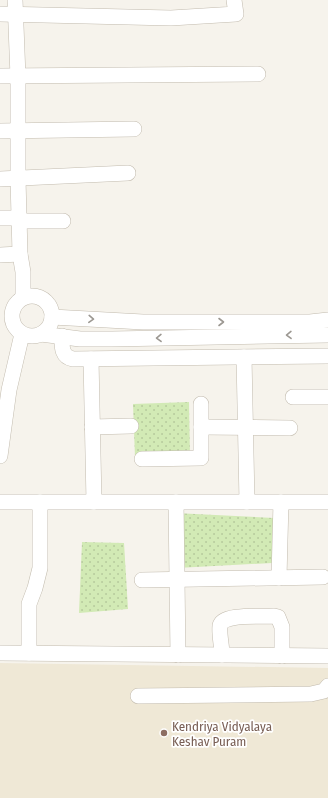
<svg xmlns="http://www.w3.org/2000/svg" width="328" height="798" font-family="'Fira Sans Condensed',sans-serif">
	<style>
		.education { fill: #efe8d6 }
		.park { fill: url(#park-dots) }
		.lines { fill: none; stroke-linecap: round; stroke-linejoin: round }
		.minor-casing { stroke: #c2bbae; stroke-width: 16 }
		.minor { stroke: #fff; stroke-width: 15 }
		.oneway { stroke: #9c9892 }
		.education-dot { fill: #8d6e63; stroke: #fff; stroke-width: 1.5 }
		.labels { text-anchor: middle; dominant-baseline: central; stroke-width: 3.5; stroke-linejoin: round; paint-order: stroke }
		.education-label { font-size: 13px; fill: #785e54; stroke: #fff; text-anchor: start }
	</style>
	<defs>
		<pattern id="park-dots" width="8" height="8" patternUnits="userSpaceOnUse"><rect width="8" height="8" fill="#d2eab5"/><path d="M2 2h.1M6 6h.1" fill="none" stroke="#b6ca9c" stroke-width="1.8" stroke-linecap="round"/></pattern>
	</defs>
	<rect width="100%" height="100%" fill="#f6f3ec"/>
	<polygon class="education" points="0,663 328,668 328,798 0,798"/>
	<g class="park">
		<polygon points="189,402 190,456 135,457 133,404"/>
		<polygon points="175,513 274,518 272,563 177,568"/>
		<polygon points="82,542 124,543 128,609 79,613"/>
	</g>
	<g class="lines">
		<defs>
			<g id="minor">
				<polyline points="15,0 18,77 18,179 20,254 23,272 23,297"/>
				<polyline points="0,14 171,18 236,14 234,0"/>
				<polyline points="0,76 258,74"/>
				<polyline points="0,131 134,129"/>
				<polyline points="0,179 128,173"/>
				<polyline points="0,218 19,218"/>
				<polyline points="19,221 63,221"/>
				<polyline points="0,255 20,254"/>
				<circle cx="32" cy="316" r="20"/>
				<polyline points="52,317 143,322 310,322 328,320"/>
				<polyline points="41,334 80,339 112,339 328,335"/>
				<path d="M62,336C62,346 61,357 73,359L328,356"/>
				<polyline points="244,357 247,502"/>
				<polyline points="91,359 94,502"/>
				<polyline points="293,397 328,397"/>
				<polyline points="92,427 131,426"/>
				<polyline points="201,427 290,428"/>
				<polyline points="0,456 9,390 22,334"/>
				<polyline points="142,459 201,458 201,404"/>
				<polyline points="0,502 328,502"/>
				<polyline points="176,502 178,655"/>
				<polyline points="279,578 281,502"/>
				<polyline points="142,580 323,577"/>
				<polyline points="0,653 328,656"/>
				<polyline points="29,653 29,604 35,588 40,568 40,502"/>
				<path d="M222,655C222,646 219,635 220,626C222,613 263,617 274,616L278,617L282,627V656"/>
				<polyline points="138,696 311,694 324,691 328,686"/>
			</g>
		</defs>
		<use href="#minor" class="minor-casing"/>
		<use href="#minor" class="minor"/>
	</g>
	<defs><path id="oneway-chevron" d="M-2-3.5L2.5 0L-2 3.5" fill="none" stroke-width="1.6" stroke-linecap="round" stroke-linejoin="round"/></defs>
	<g class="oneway">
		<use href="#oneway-chevron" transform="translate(91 319) rotate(3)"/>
		<use href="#oneway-chevron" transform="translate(221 322)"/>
		<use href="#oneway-chevron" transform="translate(289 335) rotate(179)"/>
		<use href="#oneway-chevron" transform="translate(159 338) rotate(179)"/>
	</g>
	<circle class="education-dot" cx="164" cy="733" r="4"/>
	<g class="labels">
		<g class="education-label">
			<text x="172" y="726">Kendriya Vidyalaya<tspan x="172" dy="15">Keshav Puram</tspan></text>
		</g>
	</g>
</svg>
